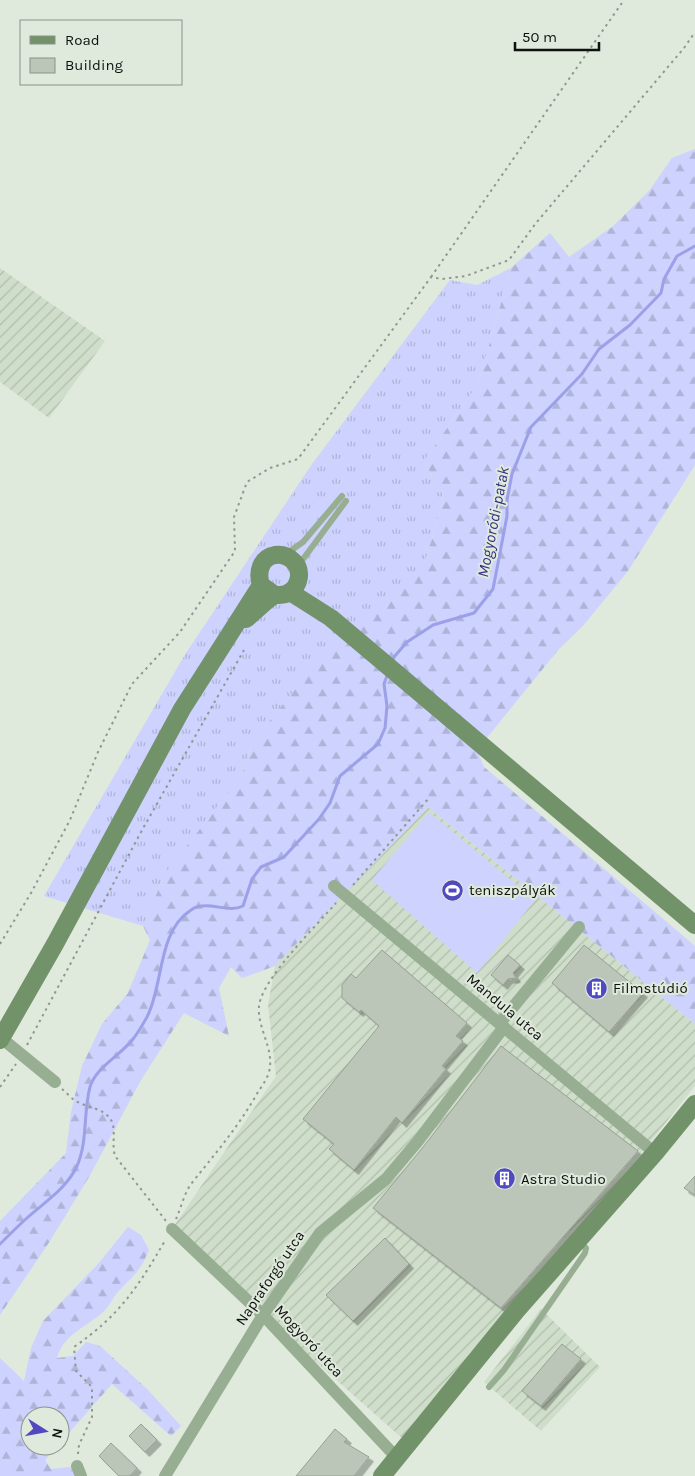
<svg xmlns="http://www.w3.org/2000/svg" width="695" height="1476" font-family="Karla,sans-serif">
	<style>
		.industrial { fill: url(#industrial-furrows) }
		.grass { fill: url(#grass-tufts) }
		.forest { fill: url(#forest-firs) }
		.pitch { fill: #cdd2fe }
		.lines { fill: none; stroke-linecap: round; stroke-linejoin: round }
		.stream { stroke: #9ba0e8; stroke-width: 3 }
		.building { fill: #bbc5b8; stroke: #97a194; filter: url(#shadow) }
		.path { stroke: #91988f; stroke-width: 2; stroke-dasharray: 2.5 4; stroke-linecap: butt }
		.lane { stroke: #98ae92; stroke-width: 6 }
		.street { stroke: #98ae92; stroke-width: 12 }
		.secondary { stroke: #729269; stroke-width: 18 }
		.labels { text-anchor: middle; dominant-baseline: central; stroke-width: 4; stroke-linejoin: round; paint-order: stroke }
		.poi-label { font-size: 15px; fill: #0e110d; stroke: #dfe9dc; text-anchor: start }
		.street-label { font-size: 15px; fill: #0e110d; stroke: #dfe9dc }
		.water-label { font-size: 16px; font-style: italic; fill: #363082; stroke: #dfe9dc }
	</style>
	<defs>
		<pattern id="industrial-furrows" width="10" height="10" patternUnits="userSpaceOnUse" patternTransform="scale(1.25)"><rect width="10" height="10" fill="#cfdeca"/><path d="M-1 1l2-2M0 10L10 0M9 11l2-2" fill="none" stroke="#b1bdac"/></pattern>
		<pattern id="grass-tufts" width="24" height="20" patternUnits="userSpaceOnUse" patternTransform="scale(1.25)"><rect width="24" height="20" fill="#cdd2fe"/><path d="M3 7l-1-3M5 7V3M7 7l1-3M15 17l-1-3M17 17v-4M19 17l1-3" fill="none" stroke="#afb3d8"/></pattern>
		<pattern id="forest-firs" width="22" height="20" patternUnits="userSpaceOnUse" patternTransform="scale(1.25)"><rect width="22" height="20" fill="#cdd2fe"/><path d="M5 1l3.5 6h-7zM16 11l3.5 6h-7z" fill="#afb3d8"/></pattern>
		<filter id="shadow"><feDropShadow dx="4.5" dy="4.5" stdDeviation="0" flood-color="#0004"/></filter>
	</defs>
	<rect width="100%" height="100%" fill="#dfe9dc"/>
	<g class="industrial">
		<polygon points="0,268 105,341 49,418 0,382"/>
		<polygon points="428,807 695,1024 695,1086 556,1260 403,1439 263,1315 172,1229 276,1076 268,1005 275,966"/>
		<polygon points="541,1309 600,1367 541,1431 484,1382"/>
	</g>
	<polygon class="grass" points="511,268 478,384 424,461 444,497 425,562 306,676 253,741 241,776 165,874 143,926 44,896 186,653 312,464 450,280 477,285"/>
	<g class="forest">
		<polygon points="695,149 695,465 628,571 582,627 559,649 477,750 484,767 695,946 695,1024 428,807 275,966 242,978 231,967 219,988 229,1036 184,1013 141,1080 89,1177 50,1241 0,1315 0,1221 66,1153 71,1112 82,1066 102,1024 128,993 150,940 143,926 165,874 241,776 253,741 306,676 348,631 425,562 444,497 424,461 478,384 511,268 550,233 569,257 612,227 649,191 672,158"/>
		<path d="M128,1227L141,1235L149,1250C139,1274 133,1275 117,1293C112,1299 109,1307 103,1312C86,1328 64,1333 57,1358L73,1356L86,1342L100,1346L147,1389L181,1426L171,1436L112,1384L60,1443V1416H30V1446H57L45,1460L51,1469L70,1467L79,1476H0V1358L24,1381L31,1348L43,1321L98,1264Z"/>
	</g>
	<polygon class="pitch" points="429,812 535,900 477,973 372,880"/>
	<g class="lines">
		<g class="stream">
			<polyline points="392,663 394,657 407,642 433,625 474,613 493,589 507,516 507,500 512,474 531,427 582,374 599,349 630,325 661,293 664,279 677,256 695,246"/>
			<path d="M0,1244C9,1235 18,1226 27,1218C46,1201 66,1189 77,1166C88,1141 83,1113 90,1087C95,1068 121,1055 133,1039C138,1033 143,1024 147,1017C164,984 157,932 191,910C207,899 227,914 243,906L252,879L261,867L284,857L319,819L330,803L340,776L378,744L385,728L387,706L384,684L388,673"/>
		</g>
	</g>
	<g class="building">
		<polygon points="584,945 643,993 609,1032 552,983"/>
		<polygon points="382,950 467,1023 456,1036 463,1041 442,1066 446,1069 402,1123 396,1117 354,1170 329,1149 334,1144 303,1119 379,1026 361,1010 359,1012 342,998 342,985 351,974 356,978"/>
		<polygon points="508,955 520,965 513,973 516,978 508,979 503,985 491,975"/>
		<polygon points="501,1046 638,1151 501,1308 373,1208 424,1146"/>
		<polygon points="695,1176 695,1195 684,1188"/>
		<polygon points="385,1238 409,1264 353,1321 326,1295"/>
		<polygon points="562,1344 581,1359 541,1406 522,1391"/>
		<polygon points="141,1424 157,1440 145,1452 129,1436"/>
		<polygon points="335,1429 347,1439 344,1442 369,1457 354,1476 296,1476"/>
		<polygon points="111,1443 137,1468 130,1476 119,1476 99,1456"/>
	</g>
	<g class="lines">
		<g class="path">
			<polyline points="431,277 624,0"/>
			<polyline points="353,885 429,798"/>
			<polyline points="0,944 31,893 70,820 98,752 132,684 180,632 235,551 234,517 247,482 270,468 298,459 431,277 442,279 466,276 509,260 536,223 684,48 695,32"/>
			<polyline points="27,1045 141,832 244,650"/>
			<polyline points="0,1087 16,1064"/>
			<path d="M62,1089C66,1092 70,1097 74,1100C86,1108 109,1108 113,1125C115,1135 112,1146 115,1156L166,1221"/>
			<path d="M176,1219C181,1208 184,1194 191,1184C215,1154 239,1126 258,1092C262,1086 267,1079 269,1072C275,1049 257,1029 259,1006C262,979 317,925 336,903"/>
			<path d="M78,1454L79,1445L92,1417V1387L76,1371L74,1347C120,1315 138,1287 166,1239"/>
		</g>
		<g class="lane">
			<polyline points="286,554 303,542 342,496"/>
			<polyline points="298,566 346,501"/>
			<polyline points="489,1387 504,1370 585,1253 586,1248 579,1241"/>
		</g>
		<g class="street">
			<polyline points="334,886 655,1153"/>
			<polyline points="500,1023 579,927"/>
			<polyline points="0,1037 55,1082"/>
			<polyline points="172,1229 263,1315 397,1458"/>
			<polyline points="77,1466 81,1476"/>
			<polyline points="165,1476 263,1315 320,1233 386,1179 418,1141 504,1027"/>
		</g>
		<g class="secondary">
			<polyline points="290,592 331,618 695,925"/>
			<path d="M246,619C255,612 264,602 273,596C277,594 283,596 288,593C300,587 303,570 293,561C288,556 282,554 275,555C260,558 257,573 261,585L275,595"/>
			<polyline points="0,1040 55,944 182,709 261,585"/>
			<polyline points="382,1476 516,1311 655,1153 695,1104"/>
		</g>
	</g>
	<defs>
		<symbol id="stadium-disc" viewBox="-11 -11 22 22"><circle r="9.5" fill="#5149c0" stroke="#dfe9dc"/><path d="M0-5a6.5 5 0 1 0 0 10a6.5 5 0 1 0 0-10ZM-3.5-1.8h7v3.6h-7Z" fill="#fff"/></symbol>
		<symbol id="building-disc" viewBox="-11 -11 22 22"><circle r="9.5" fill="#5149c0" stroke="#dfe9dc"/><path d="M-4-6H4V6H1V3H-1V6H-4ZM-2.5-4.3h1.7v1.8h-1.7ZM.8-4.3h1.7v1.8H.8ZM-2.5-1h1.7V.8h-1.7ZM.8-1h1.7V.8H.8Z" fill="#fff"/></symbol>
	</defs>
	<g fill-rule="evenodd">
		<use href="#stadium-disc" x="440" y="878" width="25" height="25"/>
		<use href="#building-disc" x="584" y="976" width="25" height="25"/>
		<use href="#building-disc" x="492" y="1166" width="25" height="25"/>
	</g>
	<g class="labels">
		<g class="poi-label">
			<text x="469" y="890">teniszpályák</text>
			<text x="613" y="988">Filmstúdió</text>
			<text x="521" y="1179">Astra Studio</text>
		</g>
		<g class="street-label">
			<text transform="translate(505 1007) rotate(40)">Mandula utca</text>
			<text transform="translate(270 1278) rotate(-56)">Napraforgó utca</text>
			<text transform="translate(309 1341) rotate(47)">Mogyoró utca</text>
		</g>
		<g class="water-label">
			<text transform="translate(493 522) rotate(-79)">Mogyoródi-patak</text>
		</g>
	</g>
	<rect x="20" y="20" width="162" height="65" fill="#dfe9dc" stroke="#8b9389"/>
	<rect x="30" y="36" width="25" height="8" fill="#729269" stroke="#8b9389"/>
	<text x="65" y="45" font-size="15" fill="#0e110d">Road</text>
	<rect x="30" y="58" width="25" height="15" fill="#bbc5b8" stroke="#8b9389"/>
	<text x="65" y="70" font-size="15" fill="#0e110d">Building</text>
	<g transform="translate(45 1431) rotate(101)"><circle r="24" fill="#dfe9dc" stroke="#8b9389"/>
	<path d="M0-4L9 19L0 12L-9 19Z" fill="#5149c0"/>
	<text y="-8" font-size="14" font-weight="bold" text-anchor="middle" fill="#0e110d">N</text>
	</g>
	<path d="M515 42v8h84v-8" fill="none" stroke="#0e110d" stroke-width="2.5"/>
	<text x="522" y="42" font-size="15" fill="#0e110d" stroke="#dfe9dc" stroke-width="4" paint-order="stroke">50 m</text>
</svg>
